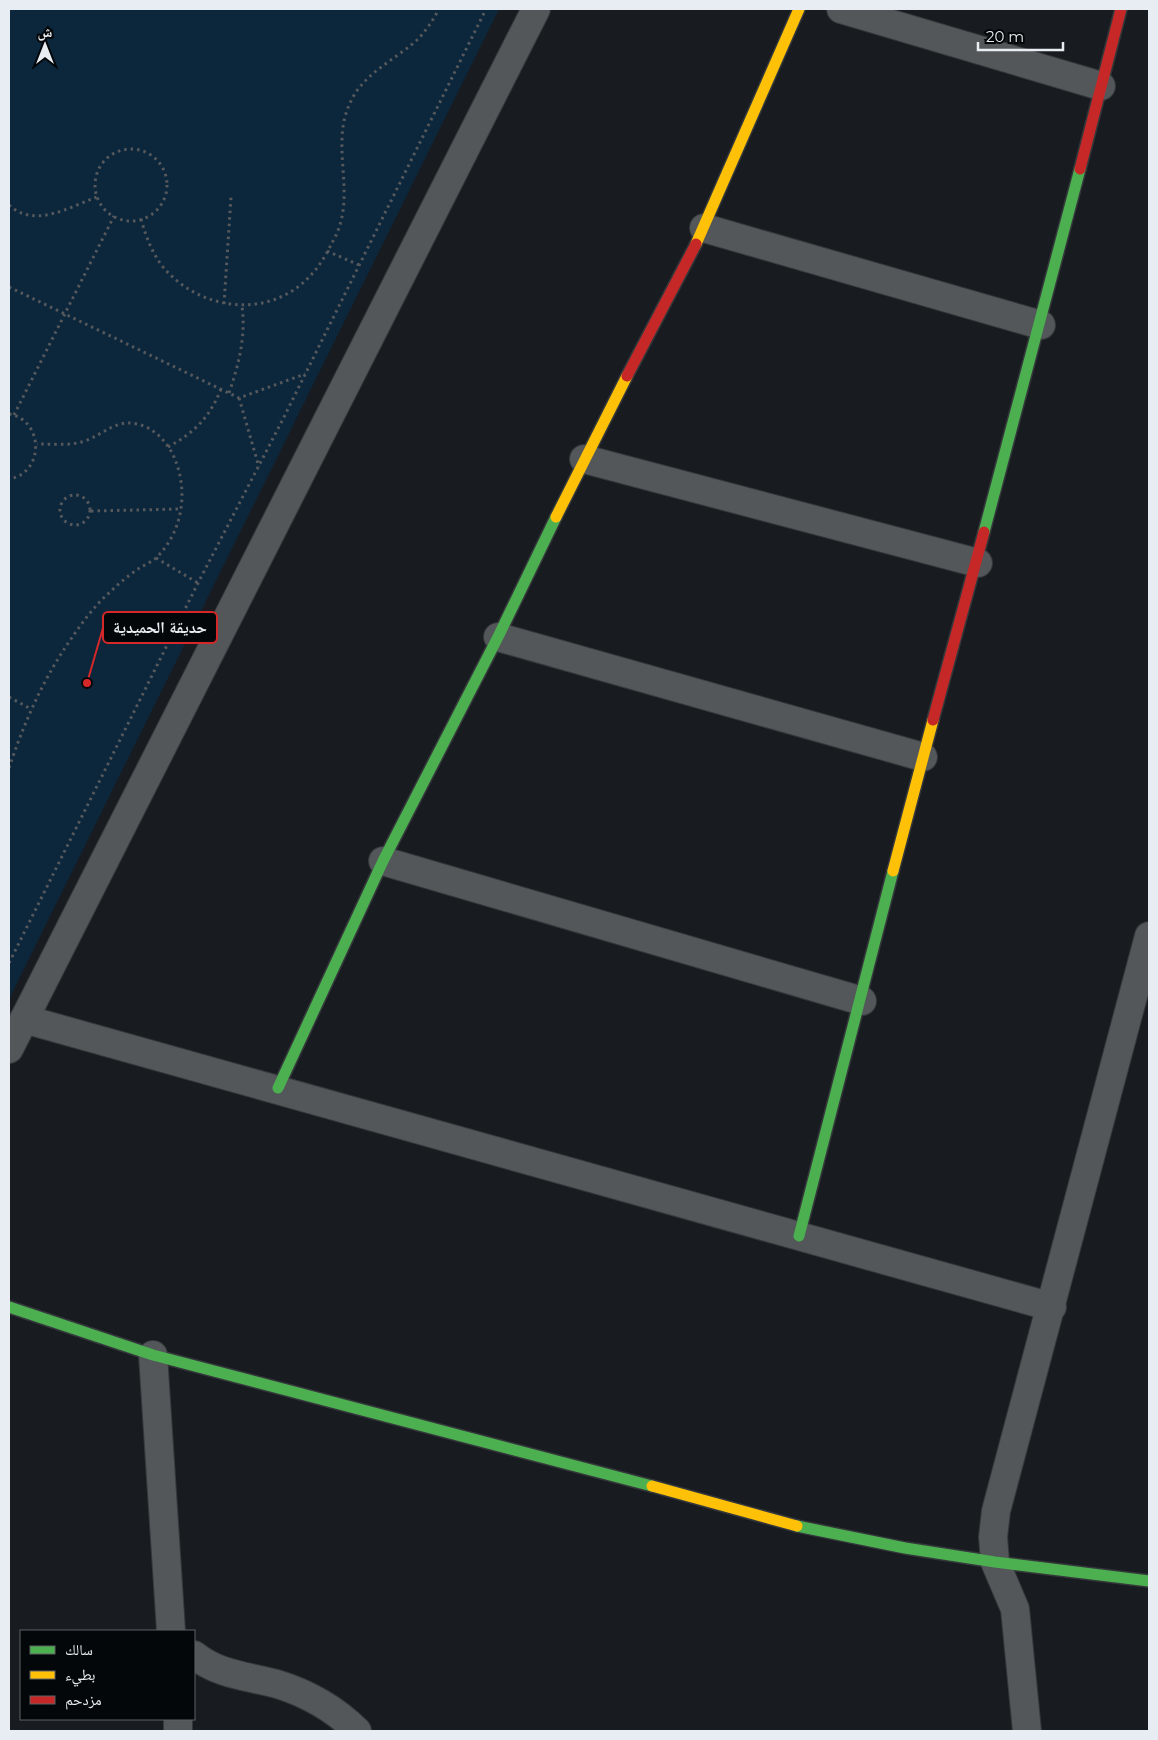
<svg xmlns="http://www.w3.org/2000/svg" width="1158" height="1740" font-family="Montserrat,'Noto Naskh Arabic',sans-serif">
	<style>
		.green { fill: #0c273c }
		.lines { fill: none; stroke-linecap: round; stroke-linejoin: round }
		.street-casing { stroke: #35383b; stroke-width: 30 }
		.fast-casing { stroke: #35383b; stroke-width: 14 }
		.slow-casing { stroke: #35383b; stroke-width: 14 }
		.jam-casing { stroke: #35383b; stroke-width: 14 }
		.path { stroke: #55585c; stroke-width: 3; stroke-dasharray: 2.5 4; stroke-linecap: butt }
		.street { stroke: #53575a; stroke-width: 28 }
		.fast { stroke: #4caf50; stroke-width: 11 }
		.slow { stroke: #ffc107; stroke-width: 11 }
		.jam { stroke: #c62828; stroke-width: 11 }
		.leader { fill: none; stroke: #d62828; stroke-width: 2 }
		.callout-dot { fill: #d62828; stroke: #040709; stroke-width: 2 }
		.callout { fill: #040709; stroke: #d62828; stroke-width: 2 }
		.callout-label { font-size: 16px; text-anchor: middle; font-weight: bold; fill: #e7edf2 }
	</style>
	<rect width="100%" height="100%" fill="#181c20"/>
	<polygon class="green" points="9,9 499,9 9,999"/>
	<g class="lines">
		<defs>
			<g id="street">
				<polyline points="841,9 1101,86"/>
				<polyline points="704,228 1041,325"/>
				<polyline points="584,459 978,563"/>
				<polyline points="498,637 923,757"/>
				<polyline points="383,861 862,1001"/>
				<polyline points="24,1019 1052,1307"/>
				<polyline points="9,1049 536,9"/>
				<polyline points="153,1355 171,1631"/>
				<path d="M194,1655C219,1675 247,1676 277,1684C306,1693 335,1709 357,1731"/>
				<polyline points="178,1719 178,1731"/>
				<polyline points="1027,1731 1015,1609 995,1562 993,1537 996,1511 1149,936"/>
			</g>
			<g id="fast">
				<polyline points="984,532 1080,169"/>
				<polyline points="278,1088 383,861 498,637 556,517"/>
				<polyline points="799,1236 893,871"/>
				<polyline points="9,1307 153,1355 652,1486"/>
				<polyline points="797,1526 905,1548 995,1562 1149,1581"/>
			</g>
			<g id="slow">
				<polyline points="696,244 799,9"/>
				<polyline points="556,517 627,376"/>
				<polyline points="893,871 933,720"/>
				<polyline points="652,1486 797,1526"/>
			</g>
			<g id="jam">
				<polyline points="1080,169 1121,9"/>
				<polyline points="627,376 696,244"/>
				<polyline points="933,720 984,532"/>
			</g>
		</defs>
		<use href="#street" class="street-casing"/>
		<use href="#fast" class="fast-casing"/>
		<use href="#slow" class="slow-casing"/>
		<use href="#jam" class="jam-casing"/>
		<g class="path">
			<circle cx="131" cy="185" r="36"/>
			<path d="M9,205C35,229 69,207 97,197"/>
			<path d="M141,219C146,237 152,253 163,267C200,311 269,320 310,276C320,266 327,253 333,241C359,195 328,146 351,101C364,73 395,60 417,40C426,31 433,20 439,9"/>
			<polyline points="327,251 359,265"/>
			<polyline points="9,287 239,398 305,374"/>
			<polyline points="224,304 231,197"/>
			<path d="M229,393C239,364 246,336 242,306"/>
			<polyline points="239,398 259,467"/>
			<path d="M9,414C44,420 45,473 9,479"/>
			<polyline points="14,415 114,216"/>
			<path d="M168,447C194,433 210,417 221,389"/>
			<circle cx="75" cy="510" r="15"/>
			<polyline points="91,511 181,509"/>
			<polyline points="156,558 198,583"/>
			<polyline points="9,697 31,709"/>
			<path d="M9,768C24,723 43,679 71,639C82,623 94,606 109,593C118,584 128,576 138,569C144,565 152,562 157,557C182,532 188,494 176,462C170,445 156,428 137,424C116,419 104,434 85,441C70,446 52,444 37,444"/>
			<polyline points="9,963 198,583 282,421 486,9"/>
		</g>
		<use href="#street" class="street"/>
		<use href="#fast" class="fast"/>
		<use href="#slow" class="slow"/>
		<use href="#jam" class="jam"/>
	</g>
	<path class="leader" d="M87 683L103 628"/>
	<circle class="callout-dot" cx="87" cy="683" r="5"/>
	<rect class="callout" x="103" y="612" width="114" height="31" rx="5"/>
	<g class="callout-label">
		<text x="160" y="633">حديقة الحميدية</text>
	</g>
	<rect width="1158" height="1740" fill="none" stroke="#e7edf2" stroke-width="20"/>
	<rect x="20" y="1630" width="175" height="90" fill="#040709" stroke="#5f6366"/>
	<rect x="30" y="1646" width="25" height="8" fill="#4caf50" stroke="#5f6366"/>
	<text x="65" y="1655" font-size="15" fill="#e7edf2">سالك</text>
	<rect x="30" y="1671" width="25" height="8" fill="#ffc107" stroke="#5f6366"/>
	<text x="65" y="1680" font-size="15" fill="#e7edf2">بطيء</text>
	<rect x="30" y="1696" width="25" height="8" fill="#c62828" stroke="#5f6366"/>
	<text x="65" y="1705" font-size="15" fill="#e7edf2">مزدحم</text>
	<g transform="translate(45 45)" stroke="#040709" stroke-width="4" paint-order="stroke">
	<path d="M0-4L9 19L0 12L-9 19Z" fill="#e7edf2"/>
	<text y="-8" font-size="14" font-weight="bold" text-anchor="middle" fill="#e7edf2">ش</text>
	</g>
	<path d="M978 42v8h85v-8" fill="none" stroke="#e7edf2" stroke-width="2.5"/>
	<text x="986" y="42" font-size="15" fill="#e7edf2" stroke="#040709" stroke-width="4" paint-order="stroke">20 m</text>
</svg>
